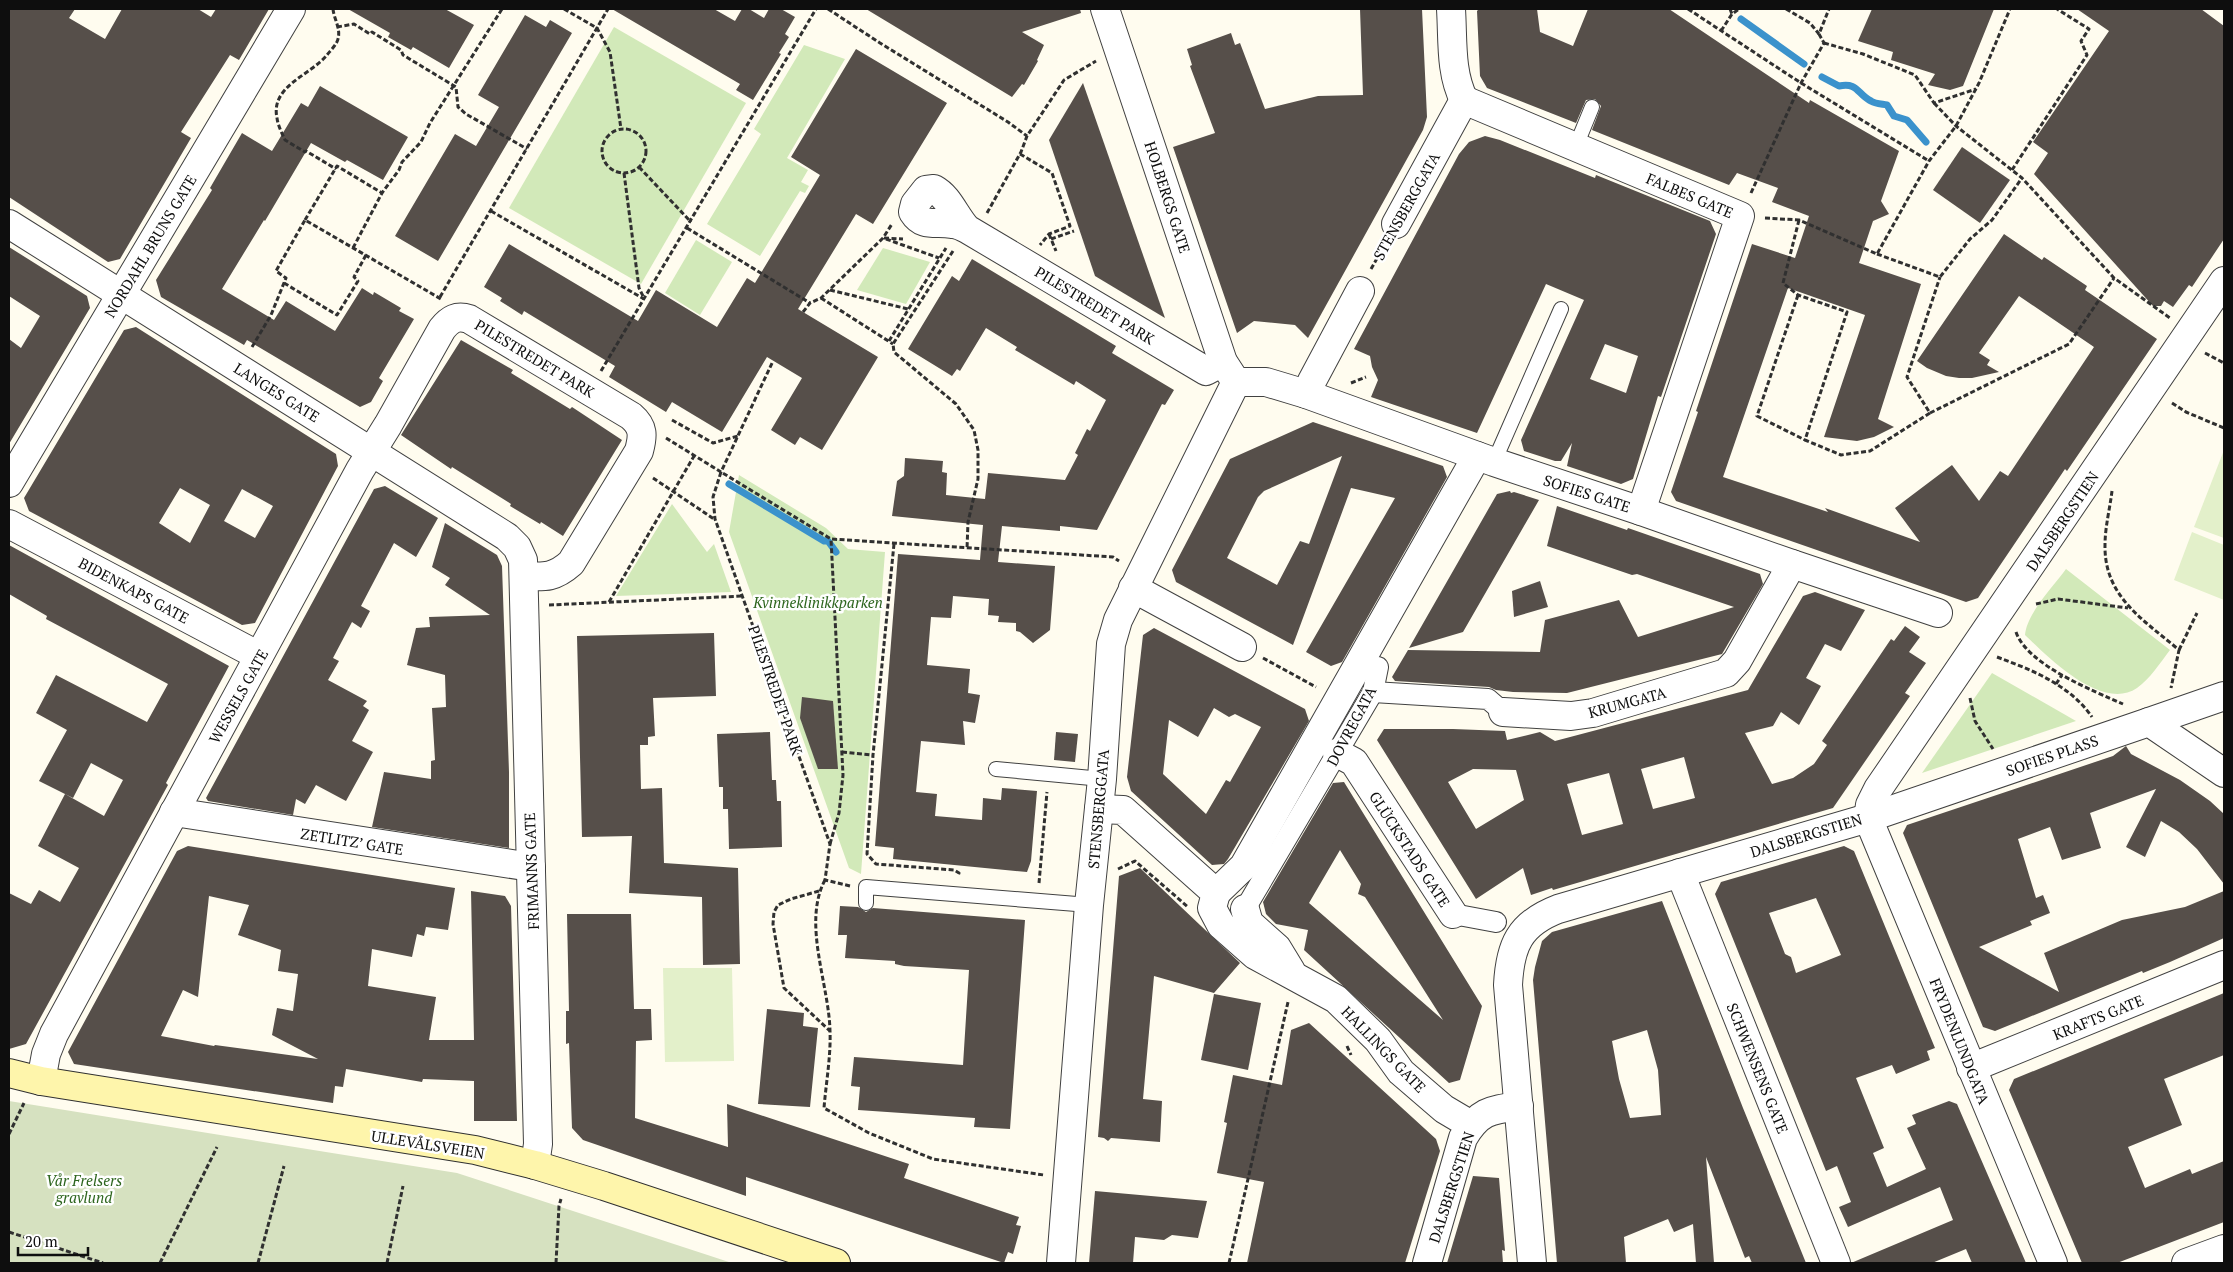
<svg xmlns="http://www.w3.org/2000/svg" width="2233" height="1272" font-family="'PT Serif',serif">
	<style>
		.green { fill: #d2e9b9 }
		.cemetery { fill: #d6e1c0 }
		.pitch { fill: #e3f0ca }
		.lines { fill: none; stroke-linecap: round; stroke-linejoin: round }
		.stream { stroke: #3b92cc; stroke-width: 7 }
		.building { fill: #564f4a; fill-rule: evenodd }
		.service-casing { stroke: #414141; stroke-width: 16 }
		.pedestrian-casing { stroke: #414141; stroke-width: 22 }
		.minor-casing { stroke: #414141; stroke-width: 30 }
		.tertiary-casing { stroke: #414141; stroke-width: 30 }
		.secondary-casing { stroke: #303030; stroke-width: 30 }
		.path { stroke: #303030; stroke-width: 3; stroke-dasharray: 5 2.5; stroke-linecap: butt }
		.service { stroke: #fff; stroke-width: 14 }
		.pedestrian { stroke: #fff; stroke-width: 20 }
		.minor { stroke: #fff; stroke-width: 28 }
		.tertiary { stroke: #fff; stroke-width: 28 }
		.secondary { stroke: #fef5ab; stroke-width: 28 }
		.labels { text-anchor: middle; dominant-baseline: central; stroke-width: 5; stroke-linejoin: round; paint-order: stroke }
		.street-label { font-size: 15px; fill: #0e0e0e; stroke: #fff }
		.park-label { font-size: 15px; font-style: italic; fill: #2d651e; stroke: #fff }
	</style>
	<rect width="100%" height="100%" fill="#fffcef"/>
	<g class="green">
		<polygon points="614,27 746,103 641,284 509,208"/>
		<polygon points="804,45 845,59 787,158 808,170 801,182 809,186 805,193 800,191 760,256 707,224 761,134 754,129"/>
		<polygon points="696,240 732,262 700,315 665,293"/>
		<polygon points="883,248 930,262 906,304 857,290"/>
		<polygon points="739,475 826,528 848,549 885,552 861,874 849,868 729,532"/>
		<polygon points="672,504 707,552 714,544 731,592 616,596"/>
		<path d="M2066,569L2170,650C2160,663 2150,679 2137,688C2102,712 2048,657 2025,635C2027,613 2053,587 2066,569Z"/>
		<polygon points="1992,673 2076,721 1922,773"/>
	</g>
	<polygon class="cemetery" points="9,1101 457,1173 732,1263 9,1263"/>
	<g class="pitch">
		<polygon points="2224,450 2224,538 2194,527"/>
		<polygon points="2192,532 2224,545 2224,600 2174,580"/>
		<polygon points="663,968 732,968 734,1061 665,1062"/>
	</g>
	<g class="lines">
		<g class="stream">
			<polyline points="1741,19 1804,64"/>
			<path d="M1822,77L1839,86C1858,82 1857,94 1871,101C1875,104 1882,104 1887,105L1894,116L1907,120L1926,142"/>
			<polyline points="729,484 824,541 828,541 836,552"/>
		</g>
	</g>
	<g class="building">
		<polygon points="9,9 75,9 69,18 105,39 122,9 198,9 211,17 216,9 269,9 239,60 230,55 181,132 191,138 120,259 108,262 9,197"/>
		<polygon points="348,9 445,9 474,25 449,68 413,47 411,50 388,37 390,33"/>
		<polygon points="612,9 714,9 735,21 742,9 749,9 764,18 769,9 781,9 795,17 785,34 789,37 779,53 781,54 753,100 736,90 740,84"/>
		<polygon points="866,9 1080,9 1081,13 1022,32 1044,45 1037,60 1038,61 1024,85 1022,84 1012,97"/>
		<polygon points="1360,9 1422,9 1427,117 1423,130 1308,338 1295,325 1254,321 1237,333 1173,147 1215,133 1190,66 1192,65 1187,49 1231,33 1235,45 1240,43 1265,109 1318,96 1363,95"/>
		<polygon points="1479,9 1537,9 1540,32 1573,46 1588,9 1669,9 1809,103 1810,100 1899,151 1881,201 1889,214 1873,221 1859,263 1921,284 1878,419 1894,427 1874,437 1857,441 1824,437 1865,315 1788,288 1723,477 1828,512 1825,508 1920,542 1895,508 1952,465 1979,501 2000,471 2008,476 2094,347 2019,296 1979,353 1990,360 1987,365 1999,372 1972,378 1959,378 1946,376 1927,368 1917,361 2004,234 2042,260 2044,257 2087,286 2085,290 2157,339 2067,471 2065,469 1978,598 1966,602 1676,501 1671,492 1698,412 1696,411 1752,244 1795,258 1809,216 1772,202 1778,188 1737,173 1729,185 1592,130 1601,106 1595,99 1586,100 1576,123 1487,88 1480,76 1477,11"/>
		<polygon points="1872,9 1994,9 1963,86 1950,90 1928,85 1935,74 1891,60 1893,52 1858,41"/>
		<polygon points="2077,9 2201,9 2224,26 2224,239 2192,287 2189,285 2173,307 2164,301 2161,306 2153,306 2034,174 2048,153 2033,142 2109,31"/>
		<polygon points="525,15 546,27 550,20 572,33 438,261 395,236 455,134 476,146 499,107 478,95"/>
		<polygon points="856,49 947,103 873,224 856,214 798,309 878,357 822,450 800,437 795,445 771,430 802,378 767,357 722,432 672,402 666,412 609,377 615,366 524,311 522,315 500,301 502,298 484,287 509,244 638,321 656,290 717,327 747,278 755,283 820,175 791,157"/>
		<polygon points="1083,83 1165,318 1095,276 1049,140"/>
		<polygon points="320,86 408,137 383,180 347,160 345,162 311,143 265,221 264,220 222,289 274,320 286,301 335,331 362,288 373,295 374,292 401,308 399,311 414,319 379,378 383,381 371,402 360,407 247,340 244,345 161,297 156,280 212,190 210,188 242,133 272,151 301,103 308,107"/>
		<path d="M1485,136L1500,140L1595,178L1596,175L1710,221L1716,234L1661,397L1658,396L1633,479L1621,484L1567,466L1572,443L1561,461H1555L1524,451L1521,440L1584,300L1546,284L1477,433L1371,397L1378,380L1372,367L1370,356L1354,349L1459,154L1469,142ZM1605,344L1638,356L1626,393L1590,379Z"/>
		<polygon points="1962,147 2010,180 1980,223 1933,190"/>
		<polygon points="9,247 87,296 90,308 9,444 9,339 21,348 40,316 9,296"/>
		<polygon points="972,259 1116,346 1112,353 1174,390 1165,405 1162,404 1097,530 1060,526 1060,531 1002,526 998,562 1055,566 1050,630 1033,643 1020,632 1016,631 1016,623 998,622 999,616 988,615 989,599 953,596 951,618 931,617 927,665 970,669 968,693 980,695 975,723 963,721 965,745 921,741 916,792 937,794 935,816 982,820 983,798 1001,800 1002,788 1037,791 1031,861 1027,872 893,859 894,848 875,846 898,554 980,560 983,525 892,516 897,481 904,476 905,458 943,461 942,472 947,473 946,495 985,499 988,473 1065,480 1078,455 1075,453 1087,429 1090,431 1106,400 1076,381 1074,385 1015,350 1017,347 986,328 960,371 957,369 952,376 908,349 952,276 959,281"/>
		<path d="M136,327L336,454L338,466L255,623L242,625L29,511L24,498L124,330ZM180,488L210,505L190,543L159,523ZM242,489L273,506L255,538L224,521Z"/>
		<polygon points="461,340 513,370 511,373 570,409 572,407 622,440 563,536 541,522 540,524 510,506 511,504 452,467 451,469 401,435"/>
		<path d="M1313,422L1443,466L1447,477L1342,662L1331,666L1306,652L1395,498L1351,488L1293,645L1176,582L1172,570L1230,459ZM1342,456L1309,544L1300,541L1277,585L1227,558L1258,497L1264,491Z"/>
		<polygon points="385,486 438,518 416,557 394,543 361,606 370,611 361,628 352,622 333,658 339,661 328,680 367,701 363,706 369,710 352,741 373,752 346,801 316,785 305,804 296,799 293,815 208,801 206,798 374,489"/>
		<polygon points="1510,491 1511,493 1514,492 1539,500 1463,632 1409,648 1497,494"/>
		<polygon points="1557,506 1627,530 1628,528 1760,574 1763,584 1722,654 1567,693 1513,692 1496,690 1489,687 1395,681 1392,677 1408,650 1540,652 1545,620 1619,600 1638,637 1734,607 1637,574 1632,575 1547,546"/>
		<polygon points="445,523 497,555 502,566 509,772 509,848 372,827 384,772 431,779 431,761 435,760 432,708 446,707 445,675 407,665 416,628 430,627 429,617 490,615 445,585 450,578 432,567"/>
		<polygon points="9,545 229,666 166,783 168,785 26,1044 9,1049 9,893 31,904 39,890 60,902 79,868 38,846 65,794 104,816 123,780 91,763 73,798 39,781 67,730 36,713 56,675 147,722 168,684 46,619 47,616 9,594"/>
		<polygon points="1540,581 1548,607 1514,617 1512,591"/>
		<path d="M1815,592L1865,610L1841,651L1825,644L1806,678L1821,686L1799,725L1781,712L1773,726L1745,733L1772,784L1793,778L1814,764L1827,745L1822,741L1891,639L1894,641L1905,626L1920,637L1909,652L1926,663L1905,693L1910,696L1833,808L1553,890L1552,888L1531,895L1523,868L1476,899L1377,740L1384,729H1453L1505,731L1507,740L1540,732L1555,741L1748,690L1803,596ZM1684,757L1695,798L1653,809L1641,769ZM1473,769L1516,770L1524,800L1476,829L1448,782ZM1609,773L1623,824L1582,835L1567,784Z"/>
		<path d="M1154,628L1305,709L1309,721L1228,859L1224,864L1212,865L1131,791L1127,777L1143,635ZM1214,708L1229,717L1235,714L1261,727L1230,782L1226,780L1206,814L1163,774L1169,720L1198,737Z"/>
		<polygon points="714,633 716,696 653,698 655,736 648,737 648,745 640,745 641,789 662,788 664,863 738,868 740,964 703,965 702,897 629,893 632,836 582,837 577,636"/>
		<polygon points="802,697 833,701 838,769 818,769 800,718"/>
		<polygon points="770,732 772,780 776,780 777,801 781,801 782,847 729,849 728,809 723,809 723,787 719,787 717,734"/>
		<polygon points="1056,732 1078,734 1075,762 1054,760"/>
		<polygon points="2126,746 2131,754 2180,780 2210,801 2224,814 2224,884 2197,849 2179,832 2161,821 2145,857 2126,847 2156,789 2090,813 2101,848 2062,860 2050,827 2018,839 2036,898 2043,895 2050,913 2030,921 2032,925 1979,947 2059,992 2044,953 2122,920 2185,907 2224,891 2224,938 2170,962 2143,973 2142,971 1995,1031 1983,1027 1903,833 1907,825 2113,756"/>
		<path d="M1344,782L1482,1006L1460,1080L1449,1083L1304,950L1308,930L1276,924L1266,914L1263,902L1333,783ZM1340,850L1361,884L1358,894L1365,897L1443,1020L1309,903Z"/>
		<path d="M188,846L455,888L448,930L426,927L424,936L417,934L412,957L372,949L368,986L436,997L429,1040H474L471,891L505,896L511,906L517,1121H474V1081L423,1079L422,1082L346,1069L343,1087L335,1086L333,1103L74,1064L68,1052L177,851ZM209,896L249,905L238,935L281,950L278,971L298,974L293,1011L277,1008L272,1035L318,1059L215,1045L214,1046L161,1036L183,990L198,997Z"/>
		<path d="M1844,846L1854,851L1935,1048L1927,1051L1930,1060L1896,1074L1892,1065L1856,1078L1884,1148L1873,1153L1887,1187L1926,1169L1907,1128L1916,1124L1912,1115L1949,1101L1957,1104L2026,1263H1972L1966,1249L1932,1263H1851L1953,1220L1940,1187L1848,1227L1839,1207L1851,1202L1837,1166L1826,1171L1715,894L1721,882ZM1816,898L1841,955L1796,973L1791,957L1785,954L1769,913Z"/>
		<polygon points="1140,868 1240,963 1214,993 1154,976 1143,1099 1162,1101 1160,1142 1111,1138 1108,1141 1104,1138 1098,1137 1119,876"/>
		<path d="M1662,901L1743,1108L1806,1263H1752L1749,1256L1745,1258L1706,1157L1714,1263H1696L1693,1224L1674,1232L1668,1219L1624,1237L1626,1263H1557L1533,980L1535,967L1542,941L1552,932ZM1647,1030L1658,1070L1661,1115L1630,1118L1619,1079L1612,1041Z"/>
		<polygon points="840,906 858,907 866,912 873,908 1025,920 1010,1129 974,1127 975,1118 858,1110 860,1087 851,1086 854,1057 963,1065 969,970 904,966 895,964 895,961 845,958 847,935 838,935"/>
		<polygon points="567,914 631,914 634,1009 651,1009 652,1040 636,1041 635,1118 728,1147 727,1104 909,1164 904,1178 1019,1217 1016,1225 1021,1226 1013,1254 1008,1252 1004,1263 746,1177 746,1196 583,1140 572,1128 569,1043 566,1044 566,1011 569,1011"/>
		<polygon points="2224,993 2224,1055 2164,1079 2182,1125 2128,1147 2145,1188 2190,1169 2192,1174 2224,1161 2224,1222 2117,1263 2082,1263 2009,1090 2014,1079"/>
		<polygon points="1214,994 1261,1003 1248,1070 1201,1060"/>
		<polygon points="767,1009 804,1013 803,1026 818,1028 810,1107 758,1104"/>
		<polygon points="1309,1023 1436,1139 1440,1151 1405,1263 1247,1263 1264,1182 1217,1173 1227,1123 1224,1122 1233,1075 1282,1085 1291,1030"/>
		<polygon points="1473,1176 1499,1178 1505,1251 1502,1250 1503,1263 1447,1263"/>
		<polygon points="1095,1191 1207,1201 1198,1238 1172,1235 1164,1240 1135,1237 1133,1263 1089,1263"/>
	</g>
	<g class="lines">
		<defs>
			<g id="service">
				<polyline points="1576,146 1592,107"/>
				<polyline points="1494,462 1561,309"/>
				<polyline points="996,769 1102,779"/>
				<polyline points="866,903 866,887 1089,905"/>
			</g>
			<g id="pedestrian">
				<polyline points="1373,692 1488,699 1503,712"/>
				<polyline points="1245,909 1373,692 1378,667"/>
				<polyline points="1453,914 1496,922"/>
			</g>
			<g id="minor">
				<path d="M1451,9C1453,40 1450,72 1464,100"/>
				<polyline points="1464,100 1740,216 1641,511"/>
				<polyline points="9,224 507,537 517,547 523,560 538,1144 535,1165"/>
				<polyline points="1396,224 1464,100"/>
				<path d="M967,229C955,216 949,197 934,189L926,190L915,204L913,212C923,228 936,221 952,224C957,224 963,227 967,229L1206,371L1223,362"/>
				<polyline points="1236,382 1266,382 1306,394 1494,462 1641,511 1792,564 1938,613"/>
				<polyline points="1306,394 1312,381 1360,291"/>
				<polyline points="9,483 291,9"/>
				<polyline points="9,524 259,656"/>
				<polyline points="1133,588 1242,647"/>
				<polyline points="1503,712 1571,716 1593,713 1726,673 1737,661 1792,564"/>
				<polyline points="2149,722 2224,696"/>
				<polyline points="1337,753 1354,762 1453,914"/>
				<polyline points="1099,809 1123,810 1216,893 1212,908 1221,925 1255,955 1336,999 1378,1040 1401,1072 1444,1109 1471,1125"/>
				<polyline points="174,812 531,867"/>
				<polyline points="1868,818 2053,1263"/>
				<polyline points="1680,873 1836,1263"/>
				<polyline points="1216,893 1244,866 1477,456"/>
				<polyline points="1245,909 1249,923 1277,948 1291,971"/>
				<polyline points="1971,1068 2224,965"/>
				<path d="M41,1081L46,1054L54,1034L360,470L388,425L442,329C450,319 457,315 469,319L631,416C644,427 643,436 639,451L571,563C554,578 545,577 524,576"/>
				<path d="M1427,1263L1463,1138C1479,1111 1490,1110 1519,1106"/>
				<polyline points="2186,1263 2224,1249"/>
			</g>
			<g id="tertiary">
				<polyline points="1868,818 1870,805 1878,789 2224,281"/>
				<polyline points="1061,1263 1089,905 1102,779 1111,644 1118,620 1236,382 1223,362 1105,9"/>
				<path d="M1532,1263L1508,985C1510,946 1519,924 1558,909L1868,818L2149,722L2224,773"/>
			</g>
			<polyline id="secondary" points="9,1073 41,1081 475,1150 535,1165 604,1186 836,1263"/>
		</defs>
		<use href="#service" class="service-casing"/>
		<use href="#pedestrian" class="pedestrian-casing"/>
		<use href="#minor" class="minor-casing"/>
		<use href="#tertiary" class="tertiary-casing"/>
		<use href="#secondary" class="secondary-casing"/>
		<g class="path">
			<path d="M333,9C334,19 341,29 338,39C337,44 331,50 327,55C311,75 270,86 277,118C278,126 282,133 285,140L305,152L306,151L336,169"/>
			<polyline points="564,9 597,28 610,52 621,129"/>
			<polyline points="828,9 880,43 1008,122 1027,136"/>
			<polyline points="1688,9 1801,83 1929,161"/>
			<polyline points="1730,9 1732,14"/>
			<polyline points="1786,9 1810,23 1819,34"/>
			<polyline points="337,27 354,24 370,34 372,32 401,50 403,55 456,87 458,107 466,114 527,149"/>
			<polyline points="1721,31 1732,14 1739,9"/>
			<polyline points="1824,43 1863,54 1915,75 1934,103 1976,89"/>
			<polyline points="1934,103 1956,126 2022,178 2114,278 2170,318"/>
			<circle cx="624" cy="151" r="22"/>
			<polyline points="1020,154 1052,173 1070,226 1049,234 1040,245"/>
			<polyline points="639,167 691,222"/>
			<polyline points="2012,170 2087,55 2081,41 2089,29 2057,9"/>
			<polyline points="624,173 639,288 644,298"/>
			<polyline points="1751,193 1801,83 1824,43 1819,34 1829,9"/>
			<polyline points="491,211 644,299"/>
			<polyline points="987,213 1021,152 1027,136 1064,80 1096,61"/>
			<polyline points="1765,218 1799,220 1877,254 1929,161 1956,126 1979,83 2010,9"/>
			<polyline points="305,220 337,166 382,193"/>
			<polyline points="1799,220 1783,283 1798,295 1847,312 1805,440 1841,455 1870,451 1930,413 1907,377 1940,277"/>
			<polyline points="687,228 810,303"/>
			<polyline points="1049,234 1056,251"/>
			<polyline points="884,238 903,239"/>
			<polyline points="886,239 939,258"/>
			<polyline points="1051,239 1074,231"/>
			<polyline points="353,248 382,193 399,170 402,162 421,142 430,123 502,9"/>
			<polyline points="953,251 893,344 894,352 956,404 974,430 978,450 978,479 968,522 967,549"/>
			<polyline points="1877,254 1940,277 1970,239 1992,220 2022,178"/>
			<polyline points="1371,269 1384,246"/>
			<polyline points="284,283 337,315 358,281 354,277 366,255"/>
			<polyline points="830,290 908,309"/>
			<polyline points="1798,295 1757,416 1805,440"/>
			<polyline points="440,297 608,9"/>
			<polyline points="821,298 893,344"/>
			<polyline points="803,312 810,303 821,298 883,238 892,224"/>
			<polyline points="889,341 946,248"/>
			<polyline points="252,347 271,315 286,278 276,271 305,220 441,299"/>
			<polyline points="2205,353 2224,363"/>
			<polyline points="601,371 816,9"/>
			<polyline points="1351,383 1366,377"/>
			<polyline points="2172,403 2186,412 2224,428"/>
			<polyline points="1930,413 2069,344 2114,278"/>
			<polyline points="672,420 713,443 738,436"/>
			<polyline points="666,438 721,472 773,361"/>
			<polyline points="653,478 714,519"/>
			<path d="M2112,491C2110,508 2105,527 2105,545C2104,597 2144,620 2179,650L2171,688"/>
			<polyline points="894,544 873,755 867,854 876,864 954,870 959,873 958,876"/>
			<polyline points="609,602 694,456"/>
			<polyline points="2036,604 2058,599 2128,608"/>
			<polyline points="549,605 743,596"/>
			<path d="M2016,632C2027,665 2094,691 2123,704"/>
			<polyline points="2179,650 2197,613"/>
			<path d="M1997,657C2032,670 2070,685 2092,717"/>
			<polyline points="1263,658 1316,687"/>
			<polyline points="2056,684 2062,675"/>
			<polyline points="1970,698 1975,721 1993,749"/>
			<polyline points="842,752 873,755"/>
			<polyline points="830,844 839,813 843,775 831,539"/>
			<polyline points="1118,869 1135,861 1188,907"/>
			<path d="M825,880C802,923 829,984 830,1031C831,1056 826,1083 824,1108L869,1133L933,1159L1044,1175"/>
			<polyline points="1039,883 1047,792"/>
			<polyline points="850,886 825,880 830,844 715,519 713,497 721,472 831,539 1113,557 1119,561"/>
			<polyline points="819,891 791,899 778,905 774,912 773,924 784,988 830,1031"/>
			<polyline points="1347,1046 1351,1055"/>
			<polyline points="9,1134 24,1103"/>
			<polyline points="9,1232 103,1263"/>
			<polyline points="160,1263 217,1147"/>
			<polyline points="258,1263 284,1166"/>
			<polyline points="387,1263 403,1186"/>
			<polyline points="556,1263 559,1206 561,1199"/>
			<polyline points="1229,1263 1288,1002"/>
		</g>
		<use href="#service" class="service"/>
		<use href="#pedestrian" class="pedestrian"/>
		<use href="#minor" class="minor"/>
		<use href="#tertiary" class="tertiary"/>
		<use href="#secondary" class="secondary"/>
	</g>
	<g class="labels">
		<g class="street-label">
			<text transform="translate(1690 195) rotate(23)">FALBES GATE</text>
			<text transform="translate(1168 197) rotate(72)">HOLBERGS GATE</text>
			<text transform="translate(1406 206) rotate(-61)">STENSBERGGATA</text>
			<text transform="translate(150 246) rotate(-59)">NORDAHL BRUNS GATE</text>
			<text transform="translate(1095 305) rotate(31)">PILESTREDET PARK</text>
			<text transform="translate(535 358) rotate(31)">PILESTREDET PARK</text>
			<text transform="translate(277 392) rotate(32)">LANGES GATE</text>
			<text transform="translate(1587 493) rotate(18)">SOFIES GATE</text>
			<text transform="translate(2062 521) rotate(-56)">DALSBERGSTIEN</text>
			<text transform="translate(134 590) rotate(28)">BIDENKAPS GATE</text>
			<text transform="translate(776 690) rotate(71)">PILESTREDET PARK</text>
			<text transform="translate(238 696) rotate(-61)">WESSELS GATE</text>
			<text transform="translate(1627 702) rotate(-15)">KRUMGATA</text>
			<text transform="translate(1351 726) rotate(-62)">DOVREGATA</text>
			<text transform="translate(2052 755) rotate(-19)">SOFIES PLASS</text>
			<text transform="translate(1098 809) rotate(-85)">STENSBERGGATA</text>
			<text transform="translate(1806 835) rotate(-17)">DALSBERGSTIEN</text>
			<text transform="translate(352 841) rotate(9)">ZETLITZ’ GATE</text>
			<text transform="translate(1410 849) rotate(57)">GLÜCKSTADS GATE</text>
			<text transform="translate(531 871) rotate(-92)">FRIMANNS GATE</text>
			<text transform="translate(2098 1017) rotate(-22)">KRAFTS GATE</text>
			<text transform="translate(1960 1041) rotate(68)">FRYDENLUNDGATA</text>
			<text transform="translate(1384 1049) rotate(46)">HALLINGS GATE</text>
			<text transform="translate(1758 1068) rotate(68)">SCHWENSENS GATE</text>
			<text transform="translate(428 1144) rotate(9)">ULLEVÅLSVEIEN</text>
			<text transform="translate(1451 1187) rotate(-72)">DALSBERGSTIEN</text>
		</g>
		<g class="park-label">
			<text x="818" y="602">Kvinneklinikkparken</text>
			<text x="84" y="1180">Vår Frelsers<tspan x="84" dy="17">gravlund</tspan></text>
		</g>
	</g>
	<rect width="2233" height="1272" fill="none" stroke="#0e0e0e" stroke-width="20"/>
	<path d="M18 1247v8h70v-8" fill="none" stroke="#0e0e0e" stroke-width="2.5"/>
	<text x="25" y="1247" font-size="15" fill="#0e0e0e" stroke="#ffffff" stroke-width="4" paint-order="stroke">20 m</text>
</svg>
